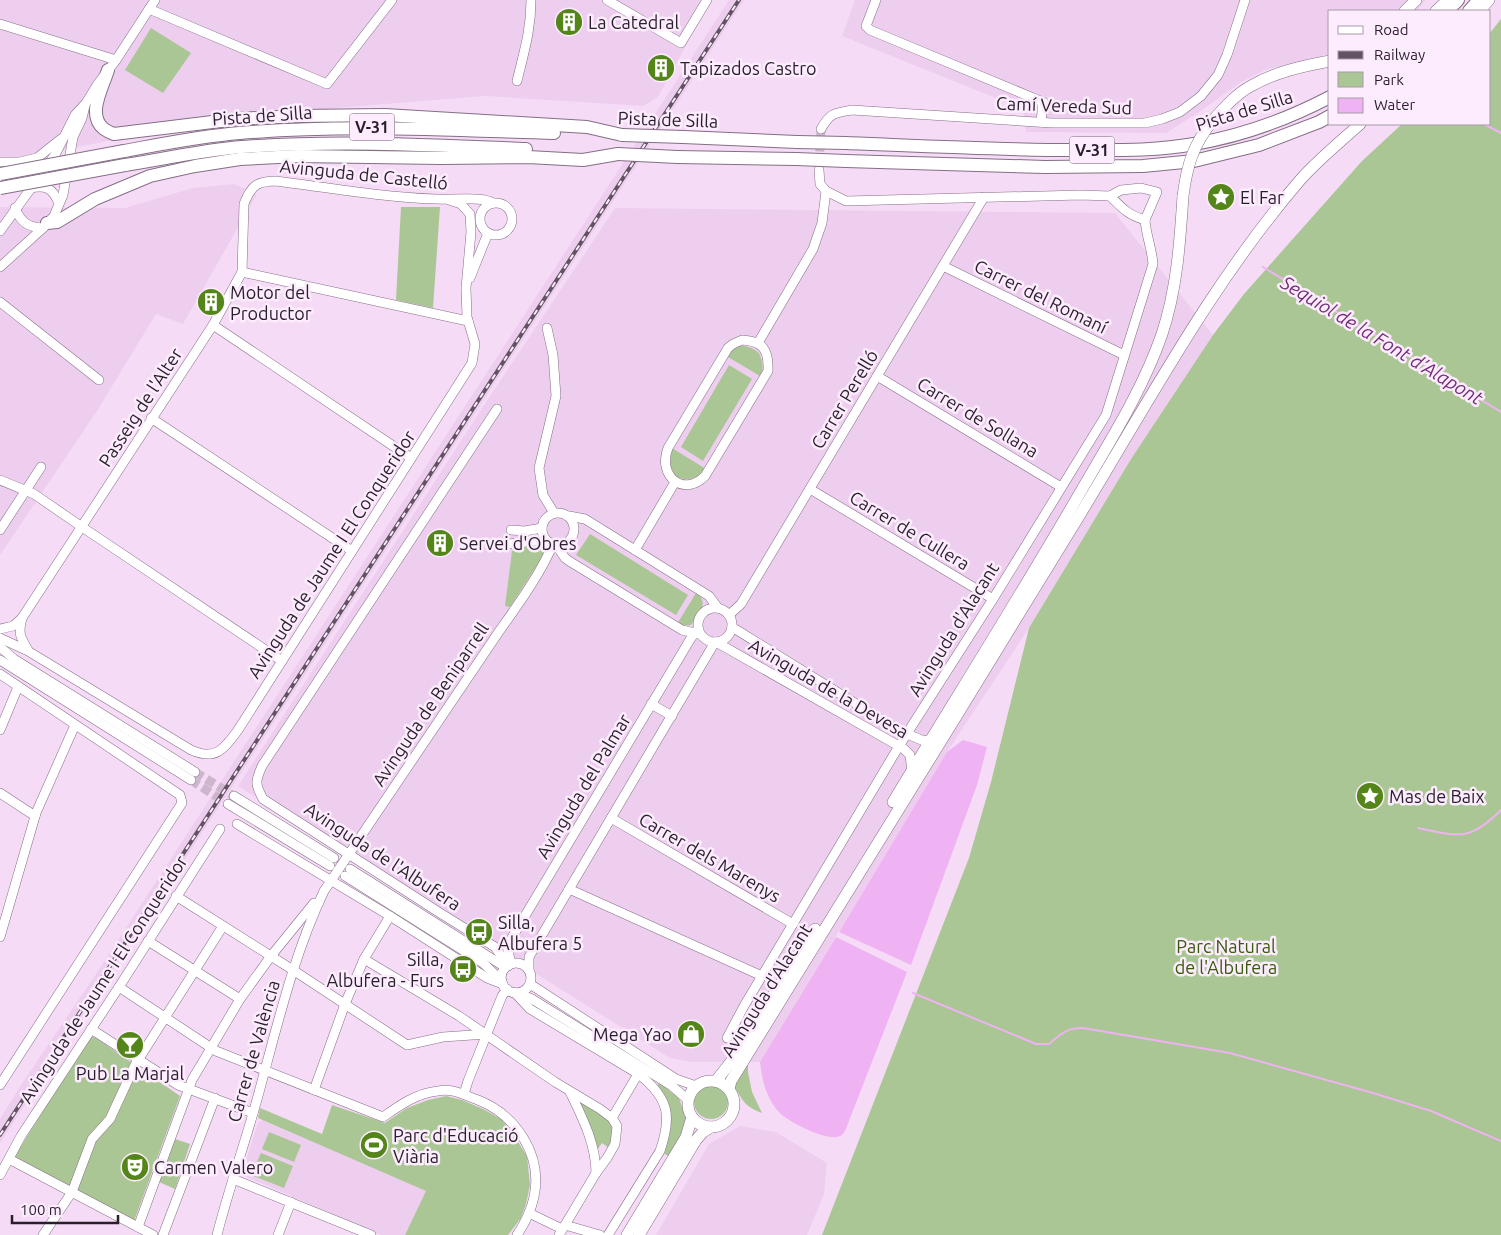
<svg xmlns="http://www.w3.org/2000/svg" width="1501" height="1235" font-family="Ubuntu,sans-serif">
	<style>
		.built { fill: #eeceef }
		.green { fill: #aac694 }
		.water { fill: #efb2f2 }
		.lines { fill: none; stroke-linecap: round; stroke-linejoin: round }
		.stream { stroke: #efb2f2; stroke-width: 2 }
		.minor-tunnel { stroke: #cdb5ce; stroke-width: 9; stroke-dasharray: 9 4.5; stroke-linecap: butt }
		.minor-casing { stroke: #856e86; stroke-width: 10 }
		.major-casing { stroke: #856e86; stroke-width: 12 }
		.highway-casing { stroke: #856e86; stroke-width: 14 }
		.minor { stroke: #fff; stroke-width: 9 }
		.major { stroke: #fff; stroke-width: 11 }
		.highway { stroke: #fff; stroke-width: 12 }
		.rail-casing { stroke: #625363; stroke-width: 4 }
		.rail { stroke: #fcecfd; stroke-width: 2; stroke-dasharray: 5.5; stroke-linecap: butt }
		.major-bridge-casing { stroke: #856e86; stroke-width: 12; stroke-linecap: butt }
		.highway-bridge-casing { stroke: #856e86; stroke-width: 14; stroke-linecap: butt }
		.major-bridge { stroke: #fff; stroke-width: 11 }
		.highway-bridge { stroke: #fff; stroke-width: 12 }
		.labels { text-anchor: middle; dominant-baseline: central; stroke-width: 5; stroke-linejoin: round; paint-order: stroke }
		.shield { fill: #fcecfd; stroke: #685c69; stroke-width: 1 }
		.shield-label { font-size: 16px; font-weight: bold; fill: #291f2a }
		.poi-label { font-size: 18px; fill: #291f2a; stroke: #fcecfd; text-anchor: start }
		.street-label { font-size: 18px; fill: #291f2a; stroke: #fcecfd }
		.park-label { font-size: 18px; fill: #375a0b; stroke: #fcecfd }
		.water-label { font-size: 19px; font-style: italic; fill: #742e79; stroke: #fcecfd }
	</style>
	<rect width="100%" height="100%" fill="#f6dbf7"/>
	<g class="built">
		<polygon points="0,0 711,0 658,97 643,106 485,96 323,109 107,141 12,160 0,156"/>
		<polygon points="729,0 744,0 0,1143 0,1119 19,1088 96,974"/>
		<polygon points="855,0 1426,0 1416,11 1330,11 1330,54 1265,70 1241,82 1198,113 1166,133 1026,132 1023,109 842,36"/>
		<polygon points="234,184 257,194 183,324 156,314 97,411 0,555 0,207 125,208 193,188"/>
		<polygon points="615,208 1115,213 1213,335 1131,459 1029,628 947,752 760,1062 692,1062 670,1058 238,786 490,396"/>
		<polygon points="263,1120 427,1191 405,1235 381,1235 245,1176 243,1170 258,1123"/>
		<polygon points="740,1126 776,1132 827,1163 824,1194 807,1235 656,1235 709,1144"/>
	</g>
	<g class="green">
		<polygon points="1501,19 1501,1235 822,1235 969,858 991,782 1029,628 1131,459 1213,335 1244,294 1362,161 1402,124 1490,124 1490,33"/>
		<polygon points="151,28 191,53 163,93 125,70"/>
		<polygon points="401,207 440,207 433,308 396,300"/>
		<path d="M739,346C746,345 753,348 759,353C762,361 765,368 760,376L728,357L731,351Z"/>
		<polygon points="729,365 752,379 703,461 681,447"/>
		<path d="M672,448L706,469C697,480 688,481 676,477L670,465Z"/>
		<polygon points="590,534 688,595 676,615 576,555"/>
		<polygon points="529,546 536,546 544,549 545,553 510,607 505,606 512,551"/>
		<path d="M696,593C710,602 699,615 691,625L683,626L677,624Z"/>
		<polygon points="90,1036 96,1038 180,1096 133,1224 13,1159"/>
		<path d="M748,1059V1072L752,1092L762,1113C744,1106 744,1102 734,1086Z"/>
		<polygon points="659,1083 679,1098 686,1118 686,1123 680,1137 668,1156 662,1152 669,1136 670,1128 657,1086"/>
		<circle cx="711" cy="1102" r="17"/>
		<polygon points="446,1096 462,1100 483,1109 501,1119 511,1131 527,1156 530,1185 526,1204 521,1218 508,1235 405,1235 426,1191 258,1118 260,1108 322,1134 332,1105 385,1123 407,1108 428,1100"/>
		<path d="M583,1102C603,1114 624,1121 609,1148L602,1143L597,1150L579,1105Z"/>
		<polygon points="269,1132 301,1145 294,1162 262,1149"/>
		<polygon points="175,1139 190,1144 175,1189 159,1182"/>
		<polygon points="261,1153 293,1166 284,1188 251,1175"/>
	</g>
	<g class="water">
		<polygon points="963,740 987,747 977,785 911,965 839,932 947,752"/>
		<path d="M836,937L907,972L845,1131C844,1133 841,1136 840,1136C828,1142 792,1123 782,1115C778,1112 775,1107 772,1103C764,1089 762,1077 760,1062Z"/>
	</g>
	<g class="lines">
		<g class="stream">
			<polyline points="1484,124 1501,133"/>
			<polyline points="1263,267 1501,412"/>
			<path d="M1418,828C1459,836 1469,842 1501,810"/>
			<path d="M913,993L1036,1044H1049C1061,1034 1066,1028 1083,1028L1230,1053L1373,1093L1431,1111L1501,1141"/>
		</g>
		<g class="minor-tunnel">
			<polyline points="819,165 821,129"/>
			<polyline points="195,772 234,796"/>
			<polyline points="191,780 228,804"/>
		</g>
		<defs>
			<g id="minor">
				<polyline points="607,0 681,43 707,0"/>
				<polyline points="876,0 866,26 870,30 1043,102 1041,122"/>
				<polyline points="149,9 327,84 392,0"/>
				<polyline points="0,24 116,60"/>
				<path d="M517,81C524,52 531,30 531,0"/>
				<path d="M821,129C830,113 834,113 852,110L1052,123H1145L1162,119L1180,112L1201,96L1218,75L1227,55L1245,0"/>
				<polyline points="0,162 20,162 37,158 61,139"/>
				<path d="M30,188C47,185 52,188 59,203"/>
				<path d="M1141,188L1157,192L1145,220C1128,215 1122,208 1110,196L1121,190Z"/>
				<polyline points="826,191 846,201 1080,195 1110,196"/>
				<circle cx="496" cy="219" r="16"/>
				<path d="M15,208C21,223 28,227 43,228"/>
				<polyline points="0,231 55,155 75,115 86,103 97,85 116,60 155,0"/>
				<polyline points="943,266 1124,355"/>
				<polyline points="0,267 43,228 54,216 63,195 73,137 82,118 85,106"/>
				<polyline points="242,272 468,321"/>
				<polyline points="470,278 488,233"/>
				<polyline points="0,302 99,380"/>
				<polyline points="213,325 411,458"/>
				<polyline points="547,328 553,355 556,396 539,468 543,495 554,513"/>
				<path d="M742,340C763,341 769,350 768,371L705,476C683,498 657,475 668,448L728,348L733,344Z"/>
				<polyline points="758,343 813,249 822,223 826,191 820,184 819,170"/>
				<polyline points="877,376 1061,487"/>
				<path d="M497,409L262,766C255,782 255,784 263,799L440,913L495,947L508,966"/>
				<polyline points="151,418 352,551"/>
				<polyline points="0,480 34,494 82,527 282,661"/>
				<polyline points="810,489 993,599"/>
				<circle cx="558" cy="529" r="16"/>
				<polyline points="569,516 585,519 635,550 709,596 718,608"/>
				<polyline points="0,530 41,467"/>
				<polyline points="511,530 525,531 542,528"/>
				<polyline points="509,544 534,541 549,542"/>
				<polyline points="556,545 565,558 569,561 682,630 699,634"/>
				<polyline points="635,550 675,482"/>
				<circle cx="715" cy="625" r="17"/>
				<polyline points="729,615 741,604 984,197"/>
				<path d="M22,618C18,633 20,637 28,650"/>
				<polyline points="732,627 900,731 924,741 931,739"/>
				<path d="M0,629L13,626L22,618L213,325L242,272L244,204C251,185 258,181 276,181C330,188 382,197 436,199C449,200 483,196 493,203"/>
				<path d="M0,638L28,651L191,750C216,761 224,749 238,730L472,363L475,344L467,317L466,288L471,232L470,214L461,204L449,200"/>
				<polyline points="716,642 904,749 910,755 912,772"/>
				<polyline points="0,647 14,659 195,772"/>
				<polyline points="0,660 191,780"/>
				<polyline points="0,674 180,795 182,803 0,1085"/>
				<polyline points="651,704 672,716"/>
				<polyline points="0,730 18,687"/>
				<polyline points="0,793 35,816"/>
				<polyline points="234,796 334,858"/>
				<polyline points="228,804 330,866"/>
				<polyline points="611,818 793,924"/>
				<polyline points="237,824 390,916 487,978 503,984"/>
				<polyline points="350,869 505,967"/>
				<polyline points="345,876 483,963 502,981"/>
				<polyline points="569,889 762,976"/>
				<polyline points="176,896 293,970 407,1045 443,1037 487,1034"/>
				<polyline points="0,937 36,813 75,725"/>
				<polyline points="148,941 240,999"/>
				<polyline points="364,959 459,1016 555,1082 600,1109 612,1118 617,1126 615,1144 607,1158 596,1173 559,1235"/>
				<circle cx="516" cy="978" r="15"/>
				<polyline points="511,964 507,946 691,638 698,629"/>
				<polyline points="529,969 529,957 715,642"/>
				<polyline points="530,984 676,1079 696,1086"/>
				<path d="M119,987L216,1051L383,1117C400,1105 417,1093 438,1091C453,1088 464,1095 478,1100C516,1115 543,1155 534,1197C531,1211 525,1223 517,1235"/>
				<path d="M514,992L530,1009L640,1075C669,1099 672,1116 660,1151L608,1235"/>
				<polyline points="517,993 532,999 672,1086 688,1100"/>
				<polyline points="91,1029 178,1085 253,1113"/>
				<path d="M727,1038L744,1006L899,746L993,599L1106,415L1153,264C1152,249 1146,235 1145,220"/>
				<polyline points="314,1090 345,1004 364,959 390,916"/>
				<path d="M570,1092C582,1117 596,1144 596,1173"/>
				<polyline points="464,1094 468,1081 502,996 507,989"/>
				<polyline points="612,1118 638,1074"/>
				<polyline points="9,1159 153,1235"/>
				<polyline points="0,1175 21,1136 119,987 220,829"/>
				<polyline points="233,1179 371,1235"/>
				<polyline points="529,1213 562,1229"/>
				<polyline points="565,1225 600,1235"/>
				<polyline points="138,1227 192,1080 240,999 271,956 314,903"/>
				<polyline points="43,1235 72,1192 92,1139 110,1119 135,1065 223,926"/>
				<polyline points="163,1235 215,1098"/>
				<path d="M217,1235C229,1188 245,1143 258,1096C277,1027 293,956 324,891L498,633C517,606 540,575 553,544"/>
				<polyline points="278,1235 291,1202"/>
			</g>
			<g id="major">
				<polyline points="1405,11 1416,0"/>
				<polyline points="1436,11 1448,0"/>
				<polyline points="1479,11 1489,0"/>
				<path d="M1213,120C1225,107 1236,94 1251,86C1275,72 1303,66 1330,61"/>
				<path d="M893,802C954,701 1018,600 1077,498C1108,444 1142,392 1162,334C1177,289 1180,242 1183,196"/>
				<circle cx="711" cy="1104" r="23"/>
				<polyline points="716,1081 734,1058 815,929"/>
				<path d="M729,1089L731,1081C847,892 964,705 1079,516C1149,401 1213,281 1301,179C1319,159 1340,142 1360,124"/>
				<polyline points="627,1235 686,1137 692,1117"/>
				<polyline points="639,1235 696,1140 703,1132 711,1127"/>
			</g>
			<g id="highway">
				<polyline points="1447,11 1458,0"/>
				<polyline points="1469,11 1479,0"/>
				<path d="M108,70C103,87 86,115 104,129C107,131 111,133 114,134L237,119L298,116L385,115L587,127L622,135"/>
				<polyline points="683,137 797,142"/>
				<path d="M846,143C923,146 1000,150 1077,150C1116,150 1156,151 1194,144C1241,136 1288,119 1330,97"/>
				<path d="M124,151C162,144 201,136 240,133C345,124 449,130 554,133"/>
				<polyline points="677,157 796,159"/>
				<polyline points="846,161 1045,167 1143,166 1194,161 1259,145 1319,122 1330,116"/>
				<path d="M125,165C164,159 203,150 242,147C337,140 431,145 526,149"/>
				<polyline points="47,223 57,222 95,199 150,176 195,166 240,159 298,156 441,158 528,157 583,160 618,154"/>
			</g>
		</defs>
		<use href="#minor" class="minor-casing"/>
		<use href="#major" class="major-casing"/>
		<use href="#highway" class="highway-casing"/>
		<use href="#minor" class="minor"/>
		<use href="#major" class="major"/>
		<use href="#highway" class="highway"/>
		<defs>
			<polyline id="rail" points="0,1135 739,0"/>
		</defs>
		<use href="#rail" class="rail-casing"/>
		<use href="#rail" class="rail"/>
		<defs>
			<path id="major-bridge" d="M1183,196C1187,165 1193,145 1213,120"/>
			<g id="highway-bridge">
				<polyline points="622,135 683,137"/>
				<polyline points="797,142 846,143"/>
				<polyline points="618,154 677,157"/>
				<polyline points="796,159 846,161"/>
				<polyline points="0,174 124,151"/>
				<polyline points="0,188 125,165"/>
			</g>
		</defs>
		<use href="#major-bridge" class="major-bridge-casing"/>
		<use href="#highway-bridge" class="highway-bridge-casing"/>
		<use href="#major-bridge" class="major-bridge"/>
		<use href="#highway-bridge" class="highway-bridge"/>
	</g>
	<defs>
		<symbol id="building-disc" viewBox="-11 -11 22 22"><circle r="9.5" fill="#548518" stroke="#fcecfd"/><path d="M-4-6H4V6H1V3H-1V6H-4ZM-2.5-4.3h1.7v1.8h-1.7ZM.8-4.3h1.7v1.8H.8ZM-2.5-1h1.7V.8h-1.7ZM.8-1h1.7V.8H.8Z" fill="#fff"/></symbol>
		<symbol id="sight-disc" viewBox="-11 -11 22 22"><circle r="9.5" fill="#548518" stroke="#fcecfd"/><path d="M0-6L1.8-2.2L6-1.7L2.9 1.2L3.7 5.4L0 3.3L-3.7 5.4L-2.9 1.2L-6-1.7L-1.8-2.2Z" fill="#fff"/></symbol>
		<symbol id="bus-disc" viewBox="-11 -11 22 22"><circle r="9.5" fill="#548518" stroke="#fcecfd"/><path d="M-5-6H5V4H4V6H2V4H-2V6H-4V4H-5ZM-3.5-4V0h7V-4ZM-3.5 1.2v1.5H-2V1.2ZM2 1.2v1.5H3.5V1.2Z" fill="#fff"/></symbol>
		<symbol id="shop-disc" viewBox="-11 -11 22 22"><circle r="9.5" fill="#548518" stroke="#fcecfd"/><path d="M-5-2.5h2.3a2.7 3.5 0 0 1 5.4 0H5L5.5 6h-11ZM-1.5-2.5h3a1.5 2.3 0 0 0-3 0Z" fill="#fff"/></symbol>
		<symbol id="bar-disc" viewBox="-11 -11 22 22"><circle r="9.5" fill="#548518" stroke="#fcecfd"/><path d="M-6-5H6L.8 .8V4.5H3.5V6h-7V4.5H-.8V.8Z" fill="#fff"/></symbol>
		<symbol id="stadium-disc" viewBox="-11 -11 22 22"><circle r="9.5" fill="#548518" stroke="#fcecfd"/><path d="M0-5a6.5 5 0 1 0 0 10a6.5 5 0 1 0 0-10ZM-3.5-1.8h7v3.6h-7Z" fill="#fff"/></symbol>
		<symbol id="theatre-disc" viewBox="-11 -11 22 22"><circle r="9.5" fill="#548518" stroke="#fcecfd"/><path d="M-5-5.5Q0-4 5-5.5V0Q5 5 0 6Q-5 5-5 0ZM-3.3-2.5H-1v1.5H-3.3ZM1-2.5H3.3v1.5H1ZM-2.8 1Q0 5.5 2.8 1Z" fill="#fff"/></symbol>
	</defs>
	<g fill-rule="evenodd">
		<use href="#building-disc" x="553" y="6" width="32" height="32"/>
		<use href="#building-disc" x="645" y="52" width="32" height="32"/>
		<use href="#sight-disc" x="1205" y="181" width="32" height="32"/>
		<use href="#building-disc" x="195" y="286" width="32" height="32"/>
		<use href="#building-disc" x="424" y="527" width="32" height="32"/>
		<use href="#sight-disc" x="1354" y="780" width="32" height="32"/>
		<use href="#bus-disc" x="463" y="916" width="32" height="32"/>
		<use href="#bus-disc" x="447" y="953" width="32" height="32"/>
		<use href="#shop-disc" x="675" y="1018" width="32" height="32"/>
		<use href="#bar-disc" x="114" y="1029" width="32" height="32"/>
		<use href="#stadium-disc" x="358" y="1129" width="32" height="32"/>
		<use href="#theatre-disc" x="119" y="1151" width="32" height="32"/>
	</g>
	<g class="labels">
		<g class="shield">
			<rect x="349.5" y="113.5" width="45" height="27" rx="4"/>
			<rect x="1069.5" y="136.5" width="45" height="27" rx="4"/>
		</g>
		<g class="shield-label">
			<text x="372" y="127">V-31</text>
			<text x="1092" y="150">V-31</text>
		</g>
		<g class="poi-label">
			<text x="588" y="22">La Catedral</text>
			<text x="680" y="68">Tapizados Castro</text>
			<text x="1240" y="197">El Far</text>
			<text x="230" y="292">Motor del<tspan x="230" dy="21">Productor</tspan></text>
			<text x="459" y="543">Servei d'Obres</text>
			<text x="1389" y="796">Mas de Baix</text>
			<text x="498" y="922">Silla,<tspan x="498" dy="21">Albufera 5</tspan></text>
			<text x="444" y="959" text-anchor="end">Silla,<tspan x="444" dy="21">Albufera - Furs</tspan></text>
			<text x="672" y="1034" text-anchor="end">Mega Yao</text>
			<text x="130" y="1073" text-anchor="middle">Pub La Marjal</text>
			<text x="393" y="1135">Parc d'Educació<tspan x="393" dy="21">Viària</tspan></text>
			<text x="154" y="1167">Carmen Valero</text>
		</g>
		<g class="street-label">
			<text transform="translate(1064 105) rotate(2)">Camí Vereda Sud</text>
			<text transform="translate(1244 110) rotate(-17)">Pista de Silla</text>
			<text transform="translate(262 115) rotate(-4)">Pista de Silla</text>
			<text transform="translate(668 119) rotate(2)">Pista de Silla</text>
			<text transform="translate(364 174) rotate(6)">Avinguda de Castelló</text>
			<text transform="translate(1041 296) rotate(26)">Carrer del Romaní</text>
			<text transform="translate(844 399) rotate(-59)">Carrer Perelló</text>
			<text transform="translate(140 407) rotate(-57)">Passeig de l'Alter</text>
			<text transform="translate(978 417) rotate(31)">Carrer de Sollana</text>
			<text transform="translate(910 530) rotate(31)">Carrer de Cullera</text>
			<text transform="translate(331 554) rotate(-57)">Avinguda de Jaume I El Conqueridor</text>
			<text transform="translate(953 629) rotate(-58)">Avinguda d'Alacant</text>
			<text transform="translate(829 688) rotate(30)">Avinguda de la Devesa</text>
			<text transform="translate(430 704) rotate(-56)">Avinguda de Beniparrell</text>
			<text transform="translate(583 786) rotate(-59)">Avinguda del Palmar</text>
			<text transform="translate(383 856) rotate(33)">Avinguda de l'Albufera</text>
			<text transform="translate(710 857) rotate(30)">Carrer dels Marenys</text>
			<text transform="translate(103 979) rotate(-57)">Avinguda de Jaume I El Conqueridor</text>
			<text transform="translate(766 990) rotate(-58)">Avinguda d'Alacant</text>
			<text transform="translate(253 1051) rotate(-74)">Carrer de València</text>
		</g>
		<g class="park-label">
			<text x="1226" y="946">Parc Natural<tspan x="1226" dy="21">de l'Albufera</tspan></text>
		</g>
		<g class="water-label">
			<text transform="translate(1382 340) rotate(31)">Sequiol de la Font d’Alapont</text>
		</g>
	</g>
	<rect x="1328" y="10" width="162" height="115" fill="#fcecfd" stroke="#a89aa9"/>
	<rect x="1338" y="26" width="25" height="8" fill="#ffffff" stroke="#a89aa9"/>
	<text x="1374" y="35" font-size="15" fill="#291f2a">Road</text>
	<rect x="1338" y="51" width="25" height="8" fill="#625363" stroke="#a89aa9"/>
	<text x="1374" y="60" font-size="15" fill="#291f2a">Railway</text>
	<rect x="1338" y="72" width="25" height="15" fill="#aac694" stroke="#a89aa9"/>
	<text x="1374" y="85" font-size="15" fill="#291f2a">Park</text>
	<rect x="1338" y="98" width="25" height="15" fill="#efb2f2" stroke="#a89aa9"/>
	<text x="1374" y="110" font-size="15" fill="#291f2a">Water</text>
	<path d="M12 1215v8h106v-8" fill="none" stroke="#291f2a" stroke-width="2.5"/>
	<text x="20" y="1215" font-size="15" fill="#291f2a" stroke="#fcecfd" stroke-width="4" paint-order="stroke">100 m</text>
</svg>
